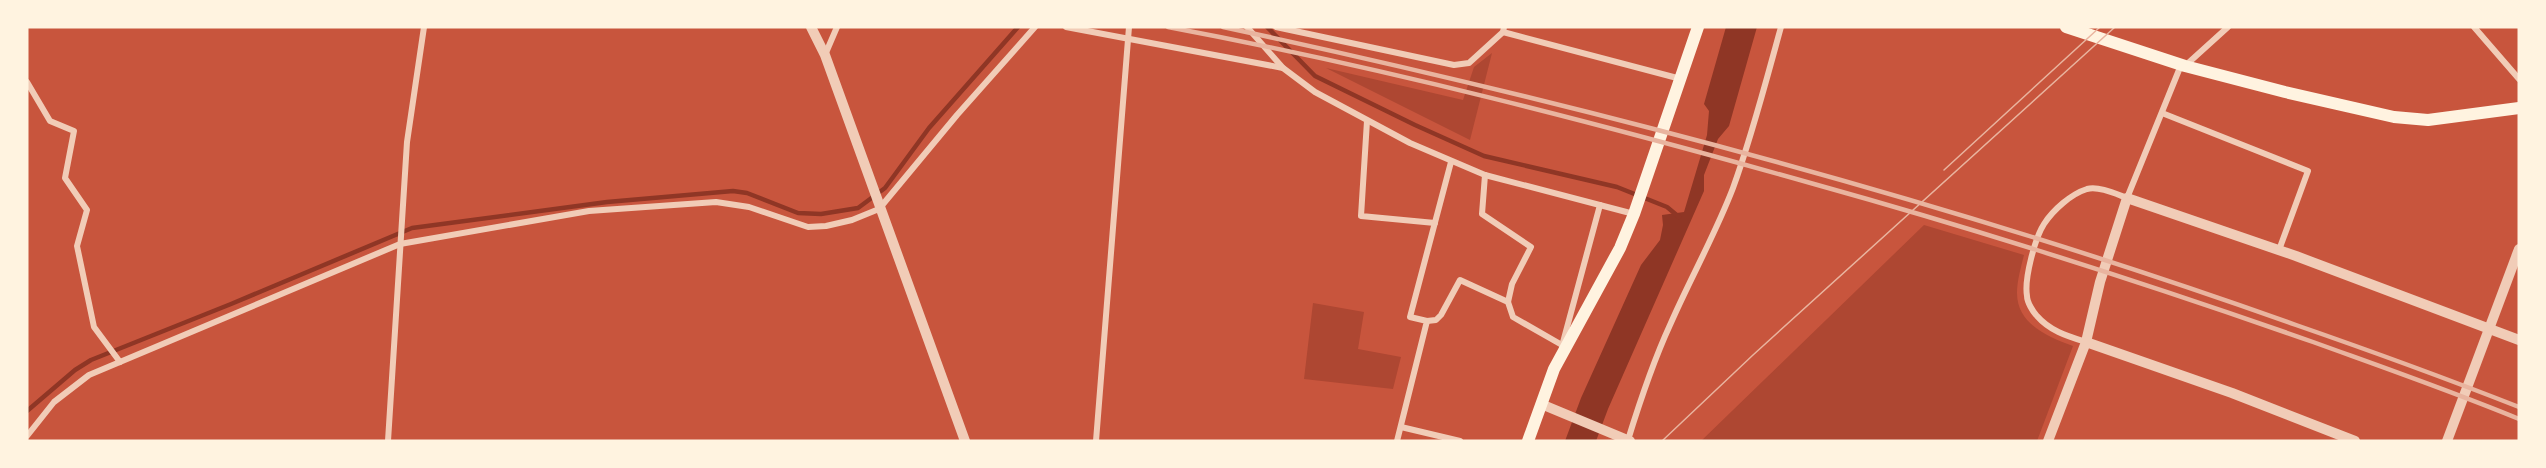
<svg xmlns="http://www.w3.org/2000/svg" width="2546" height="468" font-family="Manrope,sans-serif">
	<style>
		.green { fill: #ae4732 }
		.water { fill: #8f3625 }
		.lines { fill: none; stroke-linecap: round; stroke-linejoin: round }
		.stream { stroke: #8f3625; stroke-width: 4.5 }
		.minor { stroke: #f1ccb7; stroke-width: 6 }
		.tertiary { stroke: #f1ccb7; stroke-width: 10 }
		.secondary { stroke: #fff3e0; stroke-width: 12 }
		.tram { stroke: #e9b49f; stroke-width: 1.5 }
		.rail { stroke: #e9b49f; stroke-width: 4.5 }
	</style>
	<rect width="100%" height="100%" fill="#c8553d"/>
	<g class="green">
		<polygon points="1492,53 1470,140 1326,68 1463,100 1474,67"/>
		<path d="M1924,225L2024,255C2021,267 2017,281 2017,293C2017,324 2048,337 2073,346L2037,441H1701Z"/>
		<polygon points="1313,303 1364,312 1358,349 1401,357 1393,389 1304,379"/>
	</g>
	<polygon class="water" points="1726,27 1757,27 1729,126 1718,139 1704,175 1704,191 1608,409 1596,441 1565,441 1581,398 1641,265 1660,240 1663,225 1662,215 1684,212 1707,135 1709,111 1704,104"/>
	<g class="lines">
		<g class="stream">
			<polyline points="1267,27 1315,76 1415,125 1484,156 1617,187 1667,207 1679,217"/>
			<polyline points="27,411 75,370 91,360 231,304 412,228 607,202 733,191 747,193 798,213 821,214 858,208 885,188 929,128 1018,27"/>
		</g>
		<g class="minor">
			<polyline points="1066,27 1283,68"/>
			<polyline points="1247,27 1283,68 1315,92 1410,143 1485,175 1634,214"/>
			<polyline points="1276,27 1454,65 1469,63 1503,32 1504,27"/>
			<polyline points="2474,27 2519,79"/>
			<polyline points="1503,32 1681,79"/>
			<polyline points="825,55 837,27"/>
			<polyline points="2186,65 2228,27"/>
			<polyline points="27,82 50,121 74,131 65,178 87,210 77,246 94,327 120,362"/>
			<polyline points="2162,113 2308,171 2279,250"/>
			<polyline points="1367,121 1361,216 1435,223"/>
			<polyline points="1485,175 1482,214 1531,247 1512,284 1508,302"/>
			<polyline points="1427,321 1436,320 1441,315 1460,280 1508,302 1513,317 1562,345"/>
			<path d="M2086,342C2067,336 2050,331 2037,316C2033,312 2027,302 2027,296C2024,279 2035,238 2044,224C2053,210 2071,194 2087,189C2099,186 2116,194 2127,198L2181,65"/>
			<polyline points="1562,346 1600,205"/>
			<polyline points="1401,427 1460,441"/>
			<polyline points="27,436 54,402 89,375 400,244 589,211 716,202 749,207 808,227 826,226 852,220 879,209 957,115 1035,27"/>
			<path d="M1628,440C1640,401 1653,362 1670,325C1690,279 1715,235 1733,188C1752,136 1766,81 1781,27"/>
			<polyline points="388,441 407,142 424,27"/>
			<polyline points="1096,441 1129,27"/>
			<polyline points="1397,441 1427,321 1410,317 1451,162"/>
		</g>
		<g class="tertiary">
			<polyline points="811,27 825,55 965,441"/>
			<polyline points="2086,342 2232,393 2355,441"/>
			<polyline points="1541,404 1630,441"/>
			<polyline points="2048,441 2086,342 2100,282 2127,198 2296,256 2519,340"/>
			<polyline points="2447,441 2519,249"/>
		</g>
		<g class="secondary">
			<polyline points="2066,27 2185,66 2285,92 2394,117 2428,120 2519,108"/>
			<polyline points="1528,441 1554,369 1620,248 1634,214 1698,27"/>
		</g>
		<g class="tram">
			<polyline points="1944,170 2100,27"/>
			<polyline points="1662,441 1753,355 2115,27"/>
		</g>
		<g class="rail">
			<path d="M1168,27C1386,68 1601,124 1814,184C1983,231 2148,284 2313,342C2382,367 2451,391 2519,419"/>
			<path d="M1223,27C1586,105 1946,200 2296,325C2371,351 2445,378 2519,407"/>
		</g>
	</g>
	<rect width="2546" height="468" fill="none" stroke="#fff3e0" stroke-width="57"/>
</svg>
